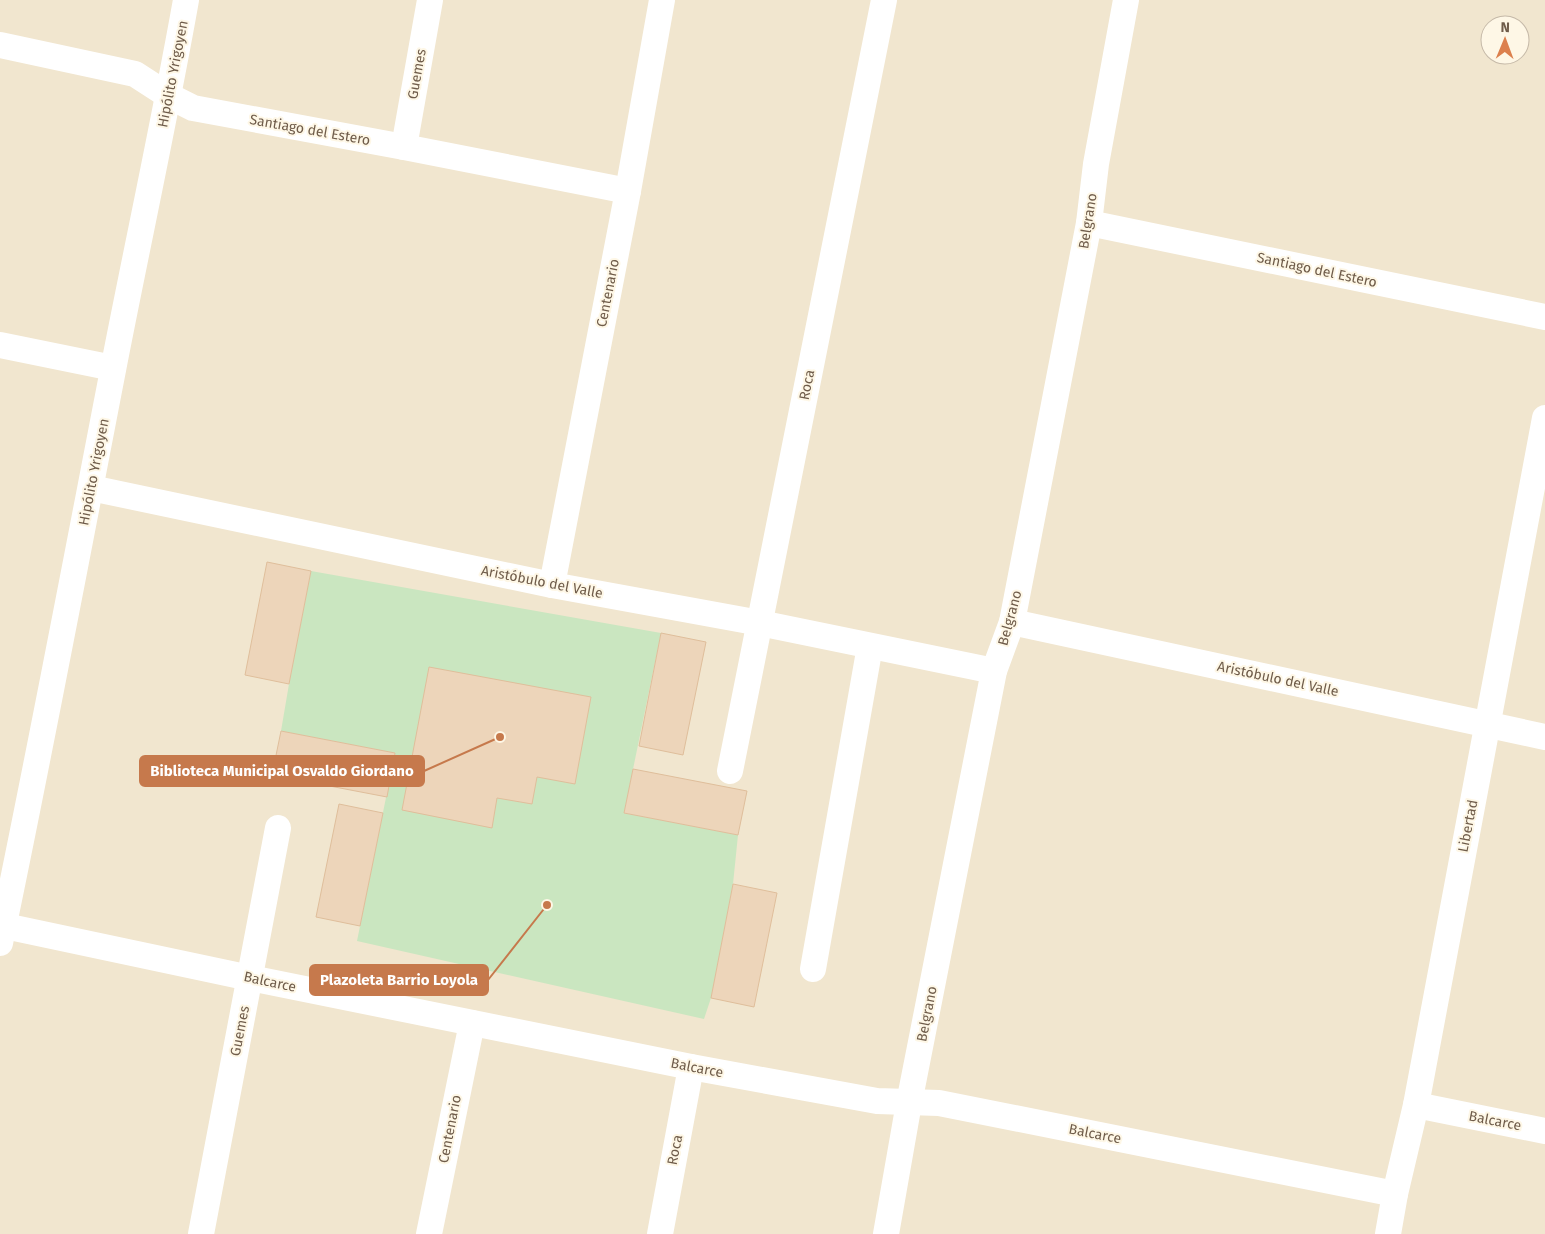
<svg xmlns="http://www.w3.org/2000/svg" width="1545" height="1234" font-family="'Fira Sans',sans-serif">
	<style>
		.residential { fill: #f1e6cf; fill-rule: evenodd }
		.green { fill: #cae6c0 }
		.building { fill: #edd5ba; stroke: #dfbe9b }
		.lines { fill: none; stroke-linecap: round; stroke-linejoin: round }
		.street { stroke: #fff; stroke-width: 26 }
		.labels { text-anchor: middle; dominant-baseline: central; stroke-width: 4; stroke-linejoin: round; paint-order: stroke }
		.street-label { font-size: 14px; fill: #6f5c4a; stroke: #fef7e6 }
		.leader { fill: none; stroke: #c6794c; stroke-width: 2 }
		.callout-dot { fill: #c6794c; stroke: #fef7e6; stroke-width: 2 }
		.callout { fill: #c6794c; stroke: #c6794c; stroke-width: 2 }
		.callout-label { font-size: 15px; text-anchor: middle; font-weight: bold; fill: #fff }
	</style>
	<rect width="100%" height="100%" fill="#faf3e0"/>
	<path class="residential" d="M0,0H1545V1234H0ZM1490,25H1520V55H1490Z"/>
	<polygon class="green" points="311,571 661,633 624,813 738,835 733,884 711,998 704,1019 357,941 395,753 281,731 289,684"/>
	<g class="building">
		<polygon points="267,562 311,571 289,684 245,675"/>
		<polygon points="661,633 706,642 683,755 639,746"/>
		<polygon points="429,667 591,697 575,784 537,777 532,804 497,798 492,828 402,810"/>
		<polygon points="281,731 395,753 387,797 272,775"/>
		<polygon points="633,769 747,791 738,835 624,813"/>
		<polygon points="339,804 383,813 360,926 316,917"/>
		<polygon points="733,884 777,893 754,1007 711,998"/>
	</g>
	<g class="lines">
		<g class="street">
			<polyline points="0,45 135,74 169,96 193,108 404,147 628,191"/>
			<polyline points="404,147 430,0"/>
			<polyline points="1089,223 1545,317"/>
			<polyline points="0,345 113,368"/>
			<polyline points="91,488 552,585 760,623 994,671"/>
			<polyline points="552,585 628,191 662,0"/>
			<polyline points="1012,622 1545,737"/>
			<polyline points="730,771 884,0"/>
			<polyline points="0,925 250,978 691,1067 877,1101 939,1103 1395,1194"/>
			<path d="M0,943C40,752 76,561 113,370C137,246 164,124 186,0"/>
			<polyline points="813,969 870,646"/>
			<polyline points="1416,1105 1545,1131"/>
			<polyline points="201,1234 278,828"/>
			<polyline points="429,1234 472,1023"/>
			<polyline points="660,1234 691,1067"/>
			<polyline points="886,1234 909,1103 994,671 1012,622 1089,223 1096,164 1126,0"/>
			<polyline points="1388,1234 1395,1194 1416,1105 1545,418"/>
		</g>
	</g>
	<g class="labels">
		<g class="street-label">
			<text transform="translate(173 74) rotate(-79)">Hipólito Yrigoyen</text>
			<text transform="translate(417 74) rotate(-80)">Guemes</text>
			<text transform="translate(310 130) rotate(10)">Santiago del Estero</text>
			<text transform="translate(1088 221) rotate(-81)">Belgrano</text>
			<text transform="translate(1317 270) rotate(12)">Santiago del Estero</text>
			<text transform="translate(608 293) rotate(-79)">Centenario</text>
			<text transform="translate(807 385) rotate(-79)">Roca</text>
			<text transform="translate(94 472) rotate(-79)">Hipólito Yrigoyen</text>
			<text transform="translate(542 582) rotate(11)">Aristóbulo del Valle</text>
			<text transform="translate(1010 618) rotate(-75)">Belgrano</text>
			<text transform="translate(1278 679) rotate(12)">Aristóbulo del Valle</text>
			<text transform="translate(1468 826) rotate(-79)">Libertad</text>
			<text transform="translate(270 982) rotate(12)">Balcarce</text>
			<text transform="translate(927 1014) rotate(-79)">Belgrano</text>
			<text transform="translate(240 1031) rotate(-79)">Guemes</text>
			<text transform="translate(697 1068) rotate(11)">Balcarce</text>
			<text transform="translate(1495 1121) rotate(11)">Balcarce</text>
			<text transform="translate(450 1129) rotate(-79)">Centenario</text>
			<text transform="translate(1095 1134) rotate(11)">Balcarce</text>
			<text transform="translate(675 1150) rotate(-79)">Roca</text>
		</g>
	</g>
	<path class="leader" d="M500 737L424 771M547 905L488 980"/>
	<g class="callout-dot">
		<circle cx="500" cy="737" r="5"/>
		<circle cx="547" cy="905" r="5"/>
	</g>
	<g class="callout">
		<rect x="140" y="756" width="284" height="30" rx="5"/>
		<rect x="310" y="965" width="178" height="30" rx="5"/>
	</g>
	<g class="callout-label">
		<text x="282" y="776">Biblioteca Municipal Osvaldo Giordano</text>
		<text x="399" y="985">Plazoleta Barrio Loyola</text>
	</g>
	<g transform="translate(1505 40) rotate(1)"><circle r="24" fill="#fef7e6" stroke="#c5b9a8"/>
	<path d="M0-4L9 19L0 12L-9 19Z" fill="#dc804d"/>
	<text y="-8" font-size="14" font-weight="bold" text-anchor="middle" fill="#6f5c4a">N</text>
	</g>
</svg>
